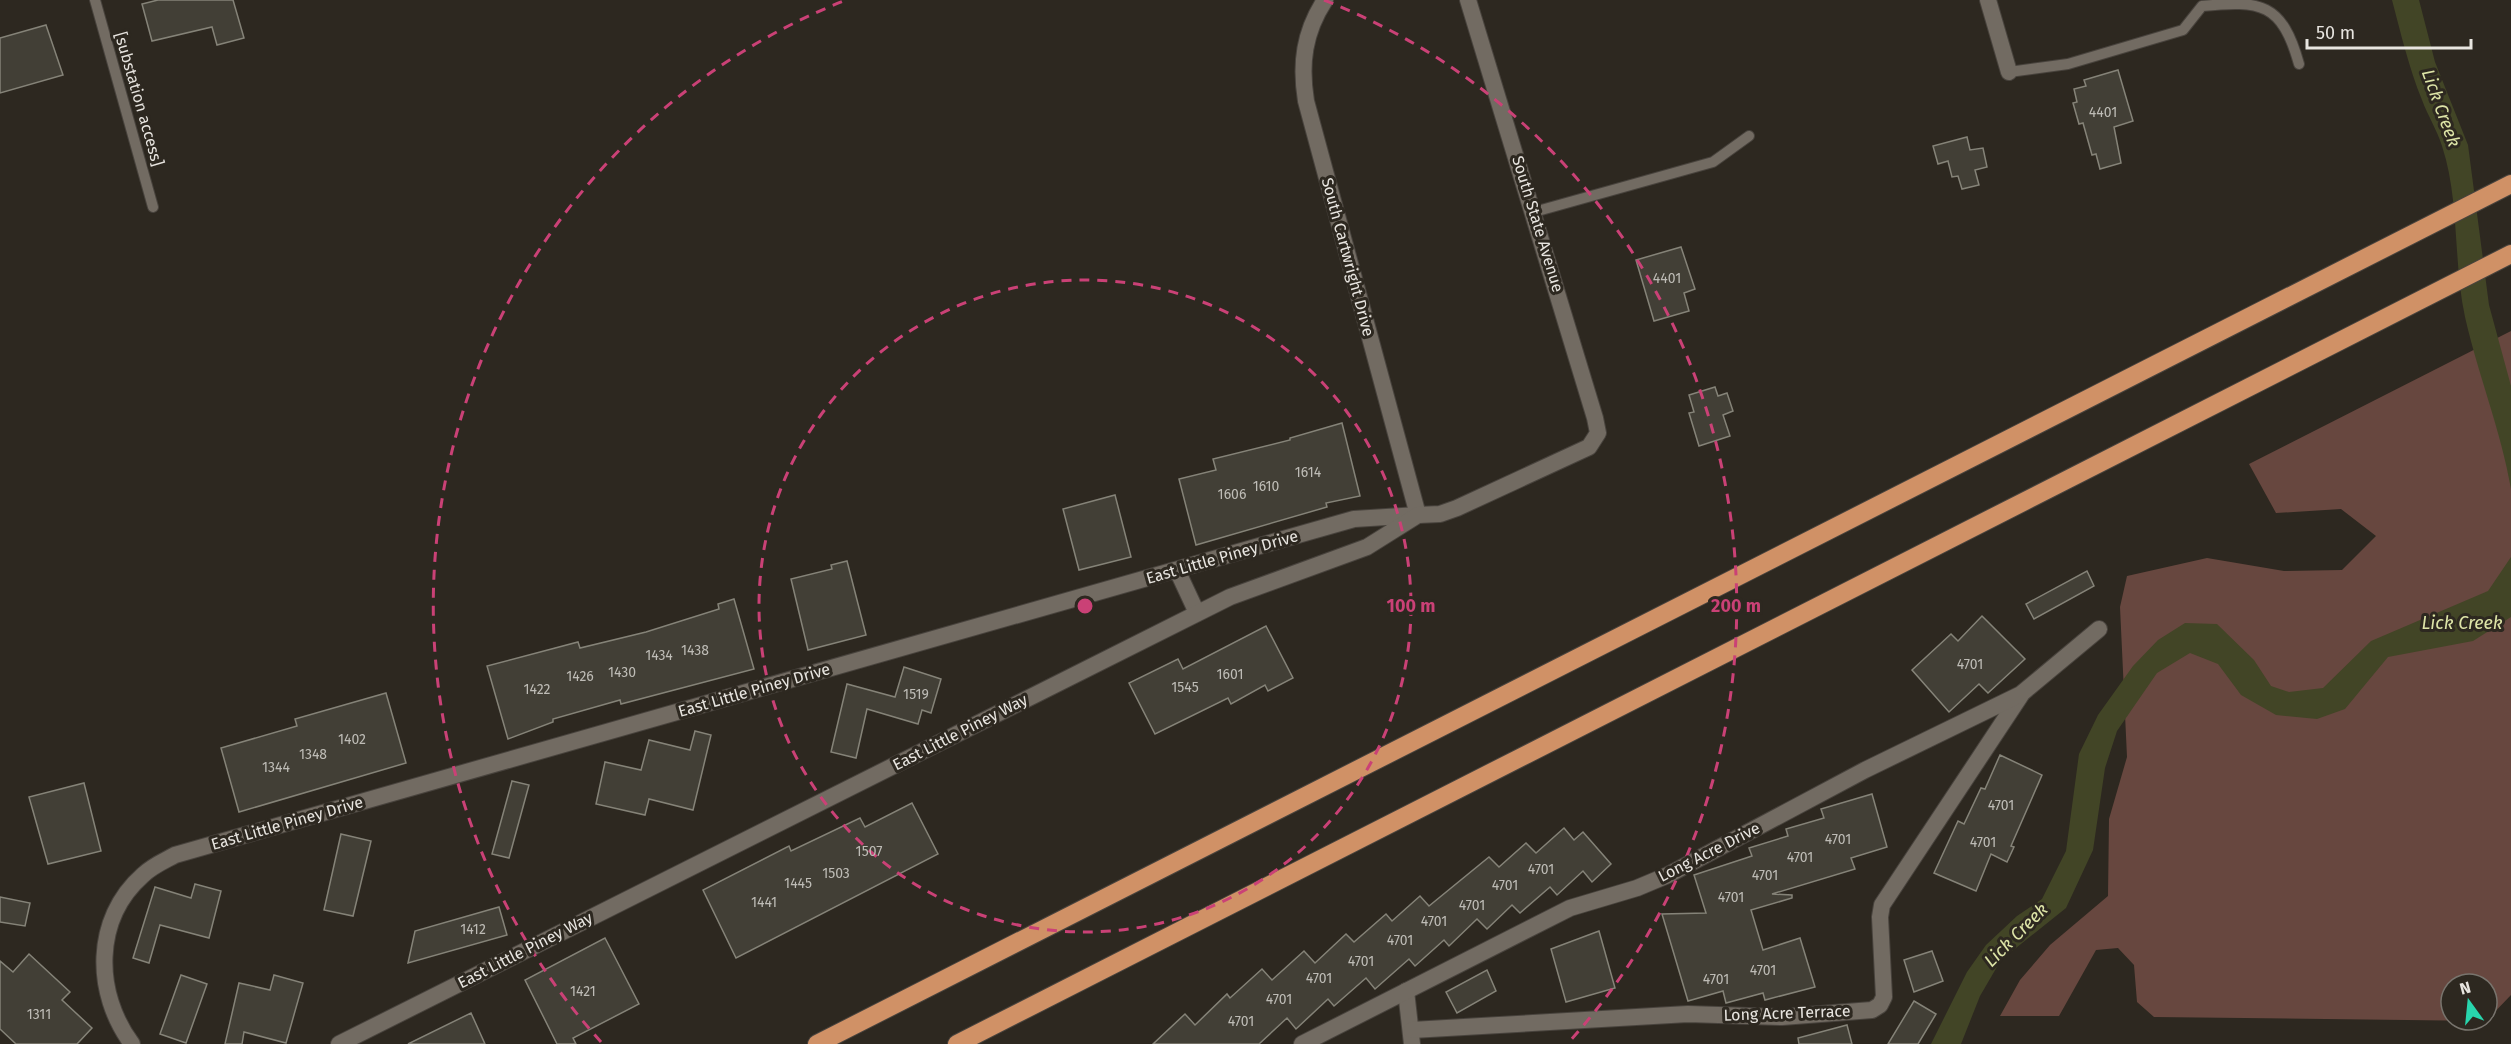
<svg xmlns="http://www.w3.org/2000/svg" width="2511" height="1044" font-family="'Fira Sans',sans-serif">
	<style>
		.green { fill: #67473f }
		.water { fill: #424526 }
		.building { fill: #423f36; stroke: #858378; stroke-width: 1.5 }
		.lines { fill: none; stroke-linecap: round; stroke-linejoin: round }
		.service-casing { stroke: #48433d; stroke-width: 12 }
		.minor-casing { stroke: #48433d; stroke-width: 18 }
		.motorway-casing { stroke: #48433d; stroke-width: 20 }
		.service { stroke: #726b62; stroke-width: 10 }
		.minor { stroke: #726b62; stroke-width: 16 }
		.motorway { stroke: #d09166; stroke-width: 18 }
		.ring { fill: none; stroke: #ca4176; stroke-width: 3; stroke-dasharray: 10 8 }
		.labels { text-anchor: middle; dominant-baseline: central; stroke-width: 6; stroke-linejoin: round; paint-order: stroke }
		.number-label { font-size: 14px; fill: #bebcb6 }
		.street-label { font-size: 16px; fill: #e8e5e0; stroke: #2d2820 }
		.water-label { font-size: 18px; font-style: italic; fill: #dde4a7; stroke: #2d2820 }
		.centre { fill: #ca4176; stroke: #2d2820; stroke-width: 3 }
		.ring-label { font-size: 18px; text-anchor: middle; font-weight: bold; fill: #ca4176; stroke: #2d2820; stroke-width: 6; stroke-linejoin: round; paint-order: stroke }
	</style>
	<rect width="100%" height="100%" fill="#2d2820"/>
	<polygon class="green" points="2511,331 2511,995 2487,1020 2487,984 2451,984 2451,1020 2486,1021 2154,1017 2137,1002 2134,965 2118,948 2096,950 2059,1016 2000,1016 2020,980 2050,945 2108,896 2109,819 2127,757 2120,607 2127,576 2207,558 2284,571 2342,570 2376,536 2341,509 2276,513 2249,464"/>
	<g class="water">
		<path d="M2392,0H2419L2435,62L2468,145L2489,305L2511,386V489C2501,430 2478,375 2465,317C2453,262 2460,201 2442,146C2437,130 2428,116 2422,100C2409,68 2401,34 2392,0Z"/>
		<polygon points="2511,557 2511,617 2473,641 2388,657 2345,709 2317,719 2276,715 2241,695 2218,664 2190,653 2157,673 2117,731 2105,768 2093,850 2066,908 2001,960 1980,996 1961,1044 1931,1044 1967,972 1986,945 2017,916 2042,899 2066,851 2079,754 2098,715 2133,666 2158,640 2185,623 2217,624 2254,660 2271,686 2289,692 2323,688 2371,641 2488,591"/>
	</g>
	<g class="building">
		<polygon points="158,0 233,0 244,38 217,45 212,27 152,41 142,4"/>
		<polygon points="46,25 63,75 0,93 0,38"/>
		<polygon points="2118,70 2133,121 2114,127 2121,163 2100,169 2096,154 2092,155 2083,123 2079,124 2073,103 2077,102 2074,89 2086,86 2084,80"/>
		<polygon points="1967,137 1970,150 1983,148 1987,167 1975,170 1979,185 1962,189 1958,176 1952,177 1948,161 1938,164 1933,146"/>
		<polygon points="1681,247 1695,289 1684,293 1689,311 1654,321 1636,260"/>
		<polygon points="1715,387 1718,396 1727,393 1733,411 1723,415 1730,436 1699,446 1689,413 1694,412 1689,395"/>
		<polygon points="1342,423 1360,496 1326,503 1327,507 1196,545 1179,479 1216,470 1213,459 1290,440 1290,438"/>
		<polygon points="1115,495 1131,557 1079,570 1063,509"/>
		<polygon points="847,561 866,635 808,650 791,579 832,569 831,565"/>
		<polygon points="2087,571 2094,586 2034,619 2026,604"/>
		<polygon points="734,599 754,669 621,704 620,700 553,719 553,722 508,739 487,666 578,642 580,648 646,632 719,609 718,604"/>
		<polygon points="1982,616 2025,659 1988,693 1979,684 1949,712 1912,670 1951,634 1958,641"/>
		<polygon points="1266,626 1293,678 1268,691 1265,685 1231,704 1228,698 1155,734 1129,683 1178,659 1183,669"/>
		<polygon points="904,667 941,679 931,713 922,710 918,724 867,709 856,758 831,752 847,684 895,697"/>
		<polygon points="386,693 406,763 239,812 221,748 297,726 295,719"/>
		<polygon points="695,731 711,735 693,810 649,799 645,815 596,804 605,762 641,770 649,740 690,750"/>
		<polygon points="2000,755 2042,775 2011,846 2014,847 2007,862 1991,854 1976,891 1934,873 1958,821 1964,824 1981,788 1985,789"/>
		<polygon points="512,781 529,785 509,858 492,854"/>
		<polygon points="84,783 101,851 48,864 29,797"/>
		<polygon points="1872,794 1887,847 1851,858 1855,869 1772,894 1792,895 1792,898 1751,910 1763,950 1800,938 1815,987 1765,1000 1763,993 1726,1003 1723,991 1688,1001 1662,914 1706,913 1694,875 1752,856 1749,848 1788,836 1786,829 1824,818 1821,809"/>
		<polygon points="912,803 938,854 736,958 703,890 789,846 791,851 860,818 865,827"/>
		<polygon points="1564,828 1574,840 1583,832 1611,864 1592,882 1583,871 1557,895 1550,887 1520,913 1512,905 1487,929 1477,919 1449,946 1444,940 1415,966 1409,959 1375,989 1366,978 1334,1006 1328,999 1296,1029 1287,1018 1259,1044 1153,1044 1185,1014 1195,1025 1227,994 1230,998 1262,969 1272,980 1304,951 1315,963 1346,934 1354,942 1386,914 1392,921 1420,896 1429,906 1489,857 1499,867 1526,843 1536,853"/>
		<polygon points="341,834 371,841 353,916 324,910"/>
		<polygon points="195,884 221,891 209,938 160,925 149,963 133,958 155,887 191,898"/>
		<polygon points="0,897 30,903 25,926 0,922"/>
		<polygon points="499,907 507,935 408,963 415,931"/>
		<polygon points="1599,931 1615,988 1566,1002 1551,949"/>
		<polygon points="605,938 639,1004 573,1038 576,1044 557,1044 525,980"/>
		<polygon points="1932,951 1943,981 1914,992 1904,960"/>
		<polygon points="29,954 70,992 62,1000 92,1028 77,1044 16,1044 0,1029 0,961 13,972"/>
		<polygon points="1487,970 1496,991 1457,1013 1446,992"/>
		<polygon points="181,975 207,984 186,1043 160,1034"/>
		<polygon points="274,975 303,983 286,1043 244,1032 242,1044 225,1044 239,983 270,990"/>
		<polygon points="1914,1001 1936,1014 1918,1044 1888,1044"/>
		<polygon points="471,1013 485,1044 408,1044"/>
		<polygon points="1847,1025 1852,1044 1799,1044 1798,1038"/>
	</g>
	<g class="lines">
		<defs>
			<g id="service">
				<polyline points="95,0 153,207"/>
				<path d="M2009,72L2068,64L2183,30L2202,6C2261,0 2282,3 2299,64"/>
				<polyline points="1534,212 1713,162 1749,136"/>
			</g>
			<g id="minor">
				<polyline points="1988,0 2009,72"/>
				<polyline points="1177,570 1197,613"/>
				<polyline points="1406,991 1412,1044"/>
				<polyline points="1412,1030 1688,1014 1782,1017 1872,1010 1880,1005 1884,997 1880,917 1882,905 2021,695"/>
				<path d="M132,1044C94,993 93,919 143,875C152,866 164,861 175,855L1354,519L1418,515L1306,101C1300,64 1304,32 1325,0"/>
				<polyline points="339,1044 1230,597 1367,547 1418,515 1440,514 1457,508 1589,447 1598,433 1595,418 1468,0"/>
				<polyline points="1302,1044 1570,908 1637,888 1668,875 1865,770 2021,694 2099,629"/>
			</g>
			<g id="motorway">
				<polyline points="817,1044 2511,184"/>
				<polyline points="957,1044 2511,254"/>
			</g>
		</defs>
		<use href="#service" class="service-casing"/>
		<use href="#minor" class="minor-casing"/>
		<use href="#motorway" class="motorway-casing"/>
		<use href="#service" class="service"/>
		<use href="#minor" class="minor"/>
		<use href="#motorway" class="motorway"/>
	</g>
	<g class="ring">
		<circle cx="1085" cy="606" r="326"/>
		<path d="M601 1042A651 651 0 0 1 846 0M1324 0A651 651 0 0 1 1569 1042"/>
	</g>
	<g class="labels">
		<g class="number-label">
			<text x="2103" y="112">4401</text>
			<text x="1667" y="278">4401</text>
			<text x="1308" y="472">1614</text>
			<text x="1266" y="486">1610</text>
			<text x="1232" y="494">1606</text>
			<text x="695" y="650">1438</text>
			<text x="659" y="655">1434</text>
			<text x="1970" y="664">4701</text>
			<text x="622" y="672">1430</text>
			<text x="1230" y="674">1601</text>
			<text x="580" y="676">1426</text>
			<text x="1185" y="687">1545</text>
			<text x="537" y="689">1422</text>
			<text x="916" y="694">1519</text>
			<text x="352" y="739">1402</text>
			<text x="313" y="754">1348</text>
			<text x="276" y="767">1344</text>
			<text x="2001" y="805">4701</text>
			<text x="1838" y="839">4701</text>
			<text x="1983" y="842">4701</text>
			<text x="869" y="851">1507</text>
			<text x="1800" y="857">4701</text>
			<text x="1541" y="869">4701</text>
			<text x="836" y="873">1503</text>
			<text x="1765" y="875">4701</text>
			<text x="798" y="883">1445</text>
			<text x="1505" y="885">4701</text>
			<text x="1731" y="897">4701</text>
			<text x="764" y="902">1441</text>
			<text x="1472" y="905">4701</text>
			<text x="1434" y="921">4701</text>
			<text x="473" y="929">1412</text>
			<text x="1400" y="940">4701</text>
			<text x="1361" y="961">4701</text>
			<text x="1763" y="970">4701</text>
			<text x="1319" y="978">4701</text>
			<text x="1716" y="979">4701</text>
			<text x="583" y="991">1421</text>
			<text x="1279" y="999">4701</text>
			<text x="39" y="1014">1311</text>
			<text x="1241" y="1021">4701</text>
		</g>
		<g class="street-label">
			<text transform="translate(139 99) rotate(74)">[substation access]</text>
			<text transform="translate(1538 224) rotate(73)">South State Avenue</text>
			<text transform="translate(1348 257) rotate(75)">South Cartwright Drive</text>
			<text transform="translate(1222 557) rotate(-16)">East Little Piney Drive</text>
			<text transform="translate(754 690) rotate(-16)">East Little Piney Drive</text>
			<text transform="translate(960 732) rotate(-27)">East Little Piney Way</text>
			<text transform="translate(287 823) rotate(-16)">East Little Piney Drive</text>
			<text transform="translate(1709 852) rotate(-27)">Long Acre Drive</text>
			<text transform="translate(525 950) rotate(-27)">East Little Piney Way</text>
			<text transform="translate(1787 1013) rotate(-2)">Long Acre Terrace</text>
		</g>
		<g class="water-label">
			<text transform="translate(2441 108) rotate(70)">Lick Creek</text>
			<text x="2462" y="623">Lick Creek</text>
			<text transform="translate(2016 935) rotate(-45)">Lick Creek</text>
		</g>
	</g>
	<circle cx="1085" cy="606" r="9" class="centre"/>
	<g class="ring-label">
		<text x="1411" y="612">100 m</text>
		<text x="1736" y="612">200 m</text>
	</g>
	<g transform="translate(2469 1002) rotate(345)"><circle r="28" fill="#2d2820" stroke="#78746d" stroke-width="1.5"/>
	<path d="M0-4.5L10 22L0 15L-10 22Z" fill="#28d5ad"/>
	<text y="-9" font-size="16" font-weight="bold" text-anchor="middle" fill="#e8e5e0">N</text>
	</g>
	<path d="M2307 39v9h164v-9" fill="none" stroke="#e8e5e0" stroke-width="3"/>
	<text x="2316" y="39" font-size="18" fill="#e8e5e0" stroke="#2d2820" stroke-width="4.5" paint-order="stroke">50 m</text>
</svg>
